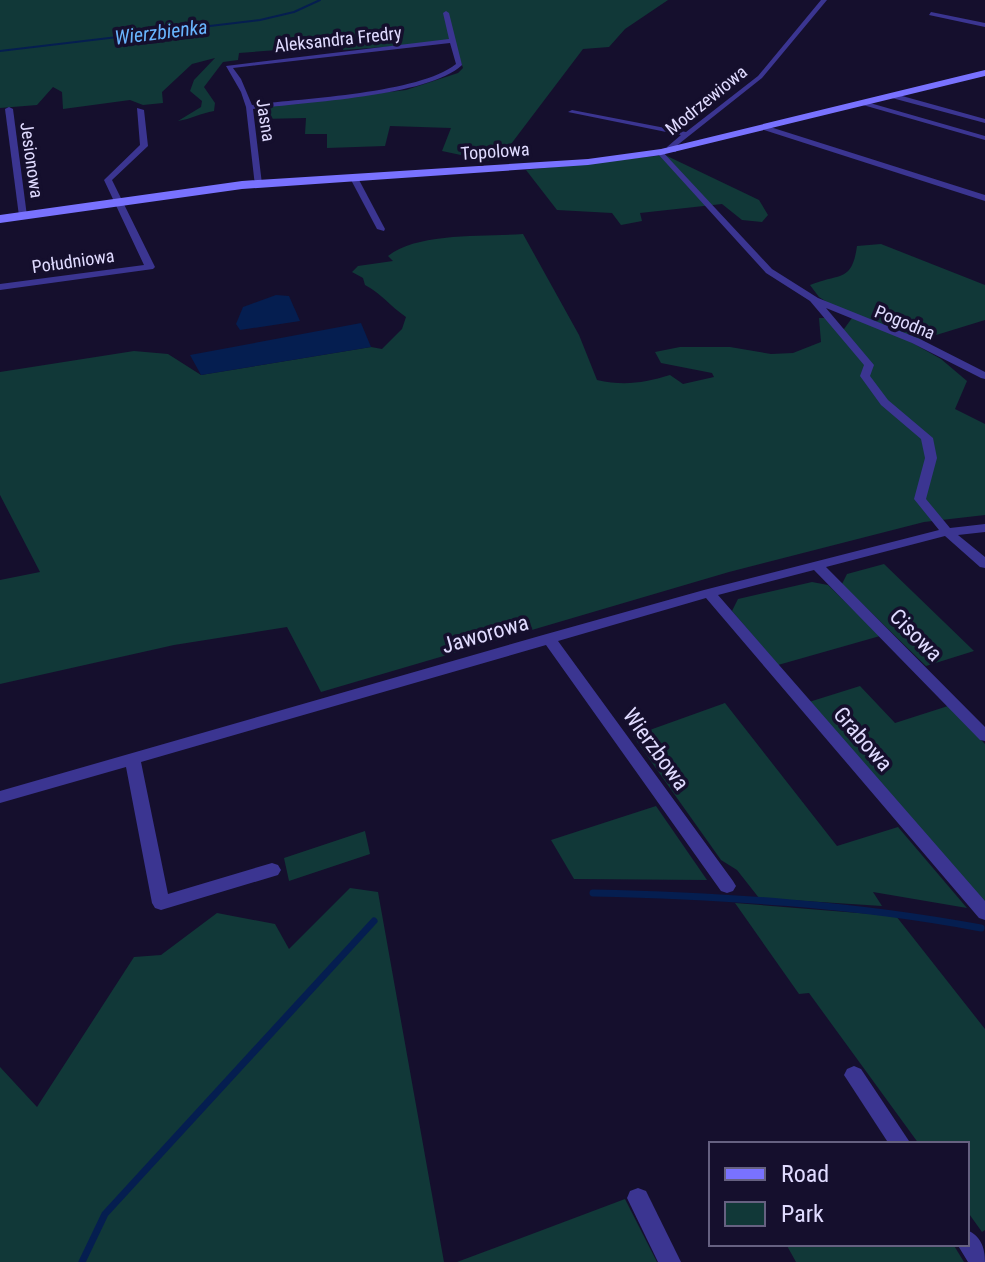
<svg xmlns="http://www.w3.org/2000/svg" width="985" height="1262" font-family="'Roboto Condensed',sans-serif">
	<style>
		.green { fill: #113838 }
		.water { fill: #051e50 }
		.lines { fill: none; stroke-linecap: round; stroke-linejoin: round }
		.stream-far1 { stroke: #051e50; stroke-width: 2 }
		.stream { stroke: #051e50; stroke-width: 7 }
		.street { fill: #3b3591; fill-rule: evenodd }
		.secondary { fill: #7972ff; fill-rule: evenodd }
		.labels { text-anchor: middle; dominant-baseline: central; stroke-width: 7; stroke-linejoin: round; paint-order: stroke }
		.far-street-label { font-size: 18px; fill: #e0dbff; stroke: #150f2d }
		.far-water-label { font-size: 20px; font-style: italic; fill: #69b5ff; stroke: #150f2d }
		.street-label { font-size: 22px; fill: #e0dbff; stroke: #150f2d }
	</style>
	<rect width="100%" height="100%" fill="#150f2d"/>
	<g class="green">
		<path d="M0,0H668L625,29L609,47L583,49L508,148L489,161L442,151L451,128L390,126L385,146L327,148V134H305L306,118L261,119L259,111L263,107L406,90L458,73L463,68L454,42L343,50L344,45L239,53L238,60L223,62L204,87L215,103L214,111C201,113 191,119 178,121L201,107L202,101L190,91L194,80L215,58L192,64L162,92L163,103L143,105L130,100L63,109L62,92L53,87L37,105L0,108Z"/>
		<polygon points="665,155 759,200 768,215 762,222 742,220 722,204 640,213 642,221 621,225 612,213 557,210 526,170"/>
		<path d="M523,234L579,335L597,380C624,386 644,383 670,375L683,384L714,377L712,373L661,363L655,352L680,347H730L771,354L793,353L821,342L819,318H826L844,329L852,318L819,297L810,285C839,273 852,283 857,246L881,244L985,285V320L920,340L900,336L941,359L967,381L955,409L985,424V515L924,522L729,572L321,692L287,627L174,645L0,684V580L40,572L0,495V372L134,351L168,354L201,375L371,347L382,349L402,329L406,317C390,306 382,294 365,285L363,278L352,272L358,266L393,261L388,256C418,232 484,237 523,234Z"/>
		<polygon points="884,564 974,651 926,666 842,584 847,574"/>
		<polygon points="812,582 828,585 880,636 778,665 732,611 738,599"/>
		<polygon points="860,686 895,723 948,706 985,744 985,905 809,702"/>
		<polygon points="725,703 837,846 898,827 967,908 873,892 882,906 759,898 737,870 721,860 633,736"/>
		<polygon points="656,806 707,880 574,879 551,840"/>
		<polygon points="365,831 370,854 289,881 284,858"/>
		<polygon points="350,888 378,892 444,1262 0,1262 0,1067 37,1107 134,957 161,955 217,913 275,924 289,949"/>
		<polygon points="735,903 896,916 985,1029 985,1230 982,1232 967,1211 967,1144 919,1144 809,993 799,994"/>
		<polygon points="625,1199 657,1262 457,1262"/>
		<polygon points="786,1244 953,1244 964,1262 796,1262"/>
	</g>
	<g class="water">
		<polygon points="276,295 289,296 300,321 240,330 236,324 243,307"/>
		<polygon points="361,323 371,347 201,375 190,355"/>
	</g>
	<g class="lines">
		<polyline class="stream-far1" points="0,51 260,20 294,12 320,0"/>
		<g class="stream">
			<path d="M593,893C724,896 852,904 981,928"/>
			<polyline points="82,1262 105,1214 374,921"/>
		</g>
		<g class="street">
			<polygon points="821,0 827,0 762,78 675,147 676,152 670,152 667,147 681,135 568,112 572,110 686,132 758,76"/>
			<path d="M446,11L449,13L462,65C428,97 303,102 253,109L262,184L255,186L246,107L241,92L226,66L449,39L443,13ZM450,43L456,64C418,94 302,98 252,105L241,79L233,68Z"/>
			<polygon points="931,12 985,23 985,27 929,15"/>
			<polygon points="895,94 985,119 985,123 892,98"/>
			<polygon points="863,101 985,136 985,140 863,105"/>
			<polygon points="9,107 13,109 27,216 23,219 19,216 5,109"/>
			<polygon points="137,108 144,110 148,146 112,180 155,267 153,269 0,290 0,284 144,265 104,180 140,145"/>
			<polygon points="767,126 985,195 985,201 764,130 763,128"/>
			<polygon points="661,150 772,269 818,298 920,339 985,372 985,379 981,378 912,343 826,308 874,365 870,376 888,400 933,438 937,458 926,499 950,528 985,524 985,532 958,535 985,557 985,568 980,567 945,536 826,567 985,727 985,741 980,740 814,570 718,595 985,901 985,920 979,918 706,598 558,641 733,881 736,886 733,891 727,893 721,891 546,645 141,762 168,894 272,863 278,865 281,870 278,875 161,910 155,908 152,903 126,767 0,803 0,791 543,635 704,590 939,530 914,499 925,458 921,439 881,405 860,376 864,365 810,301 766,273 658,154 657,152"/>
			<polygon points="351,176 358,178 385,229 384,231 377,229 350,178"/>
			<polygon points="854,1066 861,1069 911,1144 889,1144 844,1075 847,1069"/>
			<polygon points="638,1188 646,1191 681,1262 658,1262 627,1198 630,1191"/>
			<path d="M967,1230C981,1236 985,1248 985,1262H968L957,1244H967Z"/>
		</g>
		<polygon class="secondary" points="985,70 985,76 661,155 588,165 242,189 0,223 0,215 242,181 588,159 661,149"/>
	</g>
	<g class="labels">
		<g class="far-street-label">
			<text transform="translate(338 39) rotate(-6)">Aleksandra Fredry</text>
			<text transform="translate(706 100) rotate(-39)">Modrzewiowa</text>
			<text transform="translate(266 120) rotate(81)">Jasna</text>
			<text transform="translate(495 151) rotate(-4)">Topolowa</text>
			<text transform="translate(32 160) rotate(82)">Jesionowa</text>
			<text transform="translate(73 261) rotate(-8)">Południowa</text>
			<text transform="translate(905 322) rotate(22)">Pogodna</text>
		</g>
		<g class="far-water-label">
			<text transform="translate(161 32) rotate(-7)">Wierzbienka</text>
		</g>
		<g class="street-label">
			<text transform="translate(485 634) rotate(-16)">Jaworowa</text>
			<text transform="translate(916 635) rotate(45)">Cisowa</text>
			<text transform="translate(863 739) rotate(49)">Grabowa</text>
			<text transform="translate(656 749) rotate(54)">Wierzbowa</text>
		</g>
	</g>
	<rect x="709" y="1142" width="260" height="104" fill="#150f2d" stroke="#666181" stroke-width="2"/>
	<rect x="725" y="1168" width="40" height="12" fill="#7972ff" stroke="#666181" stroke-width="2"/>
	<text x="781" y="1182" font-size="24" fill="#e0dbff">Road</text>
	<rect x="725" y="1202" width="40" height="24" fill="#113838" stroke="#666181" stroke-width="2"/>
	<text x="781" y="1222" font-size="24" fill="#e0dbff">Park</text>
</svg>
